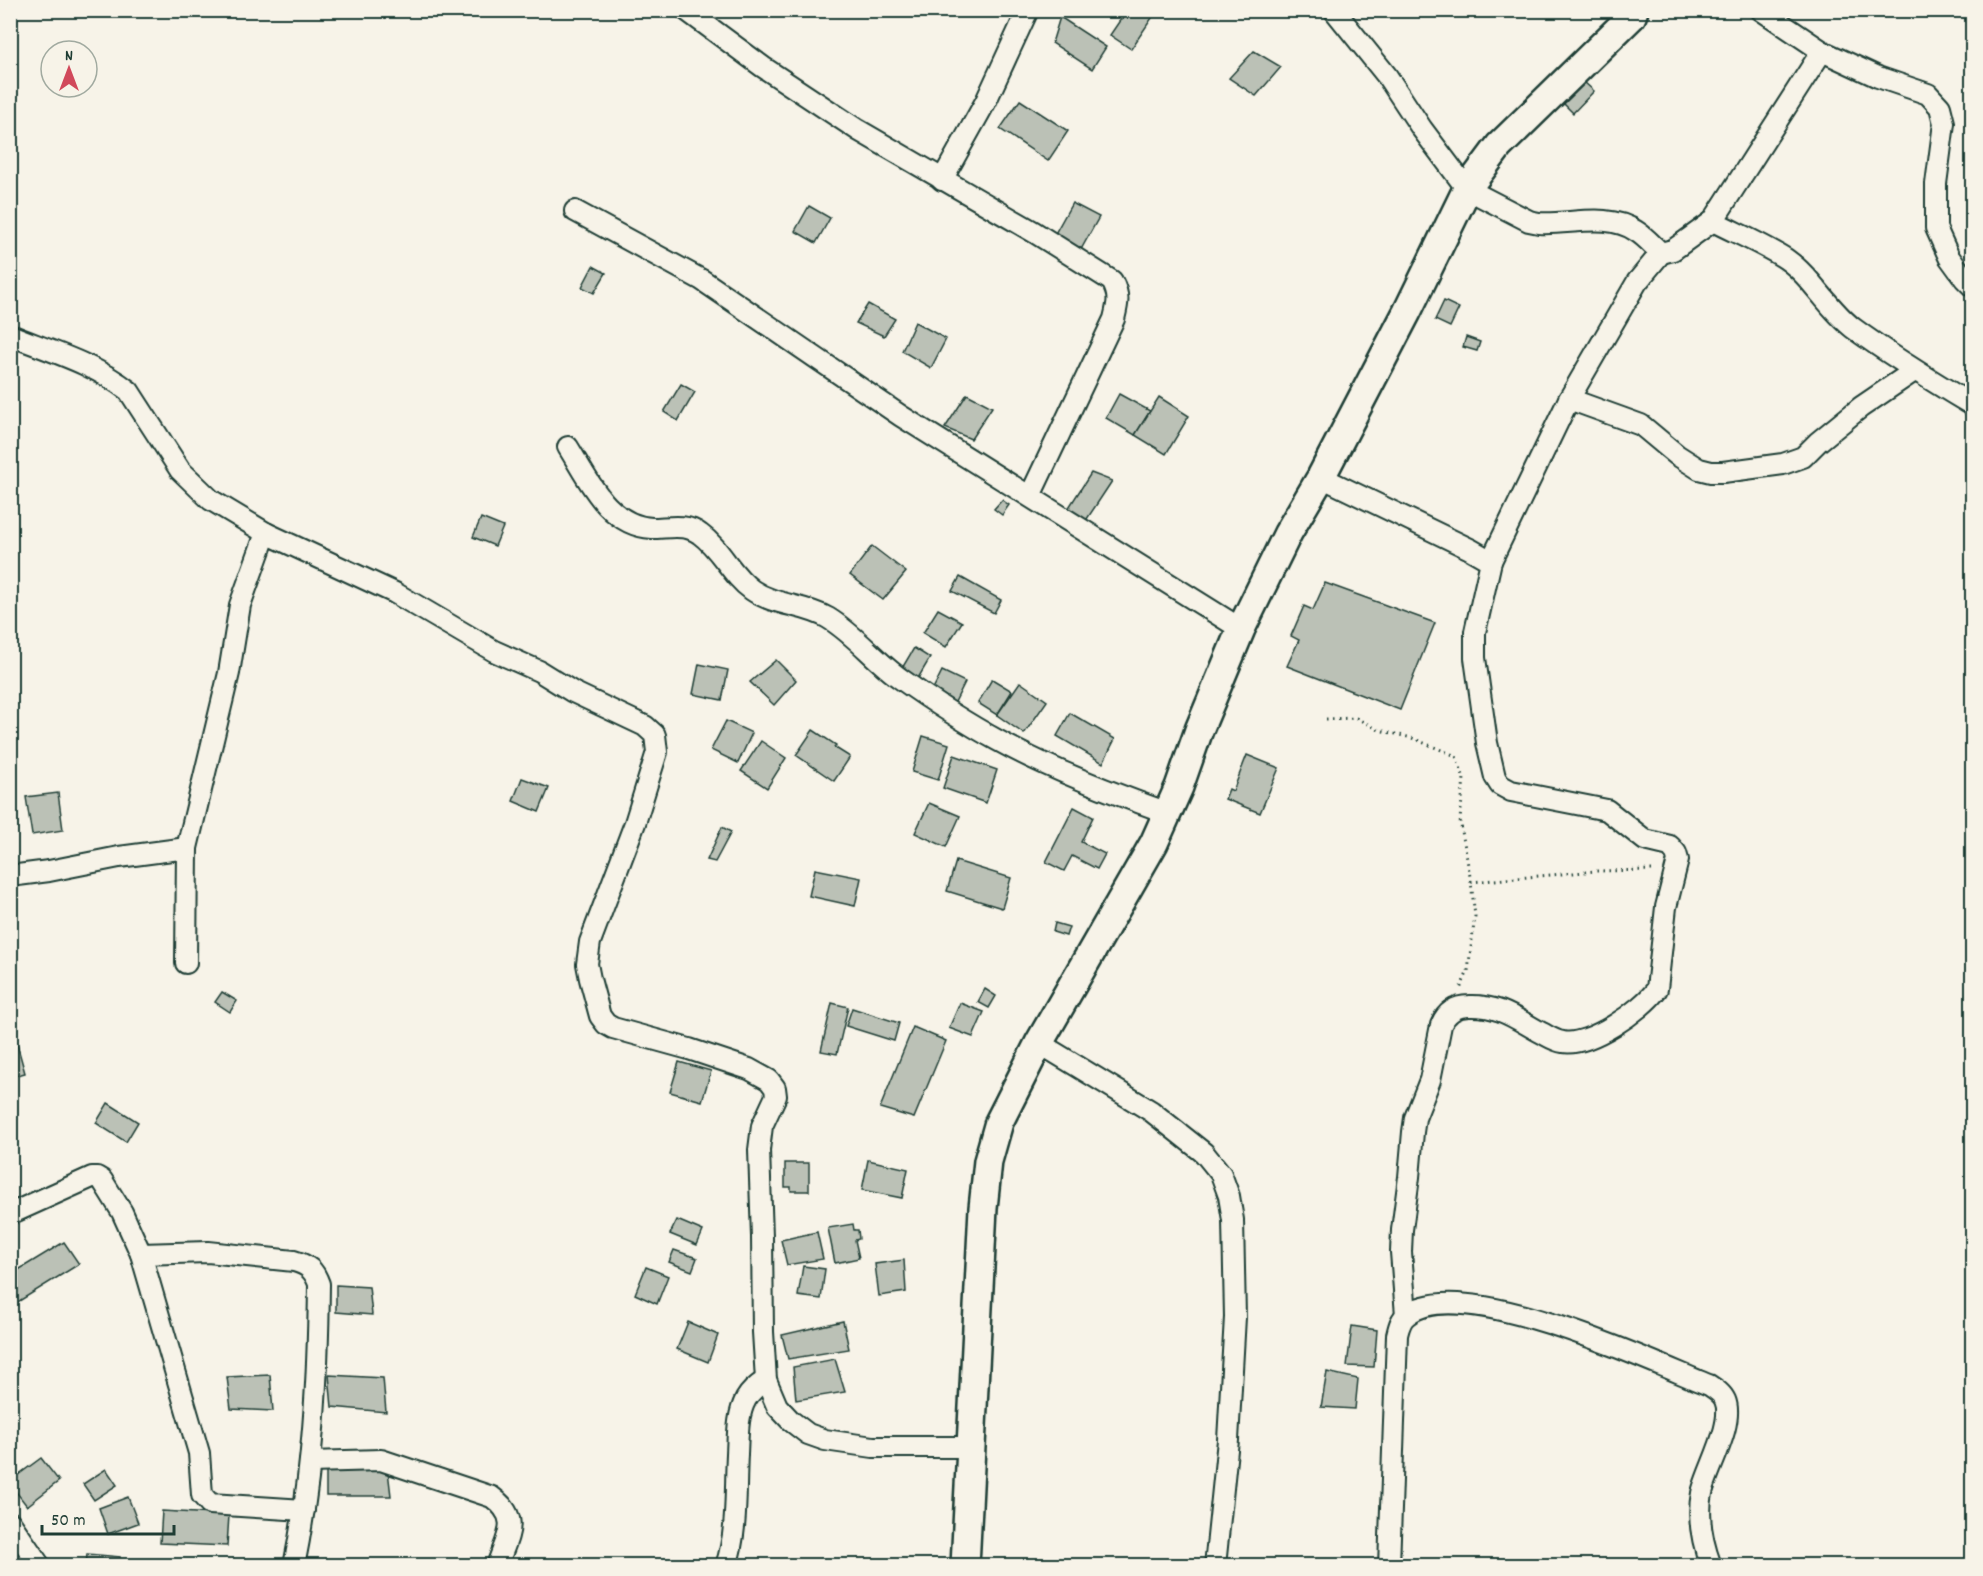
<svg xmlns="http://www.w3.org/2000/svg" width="1983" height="1576" font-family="Dekko,sans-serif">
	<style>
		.building { fill: #bbc1b6; stroke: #1f3d34; stroke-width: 1.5 }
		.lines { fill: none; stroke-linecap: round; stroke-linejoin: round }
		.street-casing { stroke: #1f3d34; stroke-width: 24 }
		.secondary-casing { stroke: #1f3d34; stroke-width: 32 }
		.path { stroke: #1f3d34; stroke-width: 3; stroke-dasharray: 1.5 4.5; stroke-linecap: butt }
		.street { stroke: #f7f3e8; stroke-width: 20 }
		.secondary { stroke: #f7f3e8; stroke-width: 27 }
	</style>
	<rect width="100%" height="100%" fill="#f7f3e8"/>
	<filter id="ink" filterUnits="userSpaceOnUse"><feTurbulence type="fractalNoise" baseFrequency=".0167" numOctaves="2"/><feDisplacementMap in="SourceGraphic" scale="12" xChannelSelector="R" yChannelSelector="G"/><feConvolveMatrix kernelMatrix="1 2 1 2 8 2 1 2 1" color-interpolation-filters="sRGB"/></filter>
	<g filter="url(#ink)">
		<g class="building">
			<polygon points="1127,10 1148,10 1154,15 1131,49 1110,35"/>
			<polygon points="1060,17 1106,47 1092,69 1052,43"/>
			<polygon points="1254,51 1281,67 1256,96 1229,78"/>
			<polygon points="1584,82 1594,91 1573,113 1563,103"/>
			<polygon points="1020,100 1068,131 1048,161 1000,129"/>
			<polygon points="1072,203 1099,217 1079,253 1052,239"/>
			<polygon points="809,206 830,218 816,243 795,231"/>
			<polygon points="593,266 606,273 594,293 582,287"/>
			<polygon points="1444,301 1459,308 1450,327 1435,320"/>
			<polygon points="868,304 895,319 884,336 856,323"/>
			<polygon points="915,322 946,339 931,368 902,351"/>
			<polygon points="1466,337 1480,342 1477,351 1463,347"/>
			<polygon points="681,384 695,392 678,421 664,412"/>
			<polygon points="967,394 992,407 971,439 945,428"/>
			<polygon points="1119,394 1150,411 1135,435 1106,418"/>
			<polygon points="1159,397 1189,416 1166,454 1135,435"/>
			<polygon points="1091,473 1112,481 1083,525 1066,512"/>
			<polygon points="1002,500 1009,505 1002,515 994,509"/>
			<polygon points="481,518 503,527 495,546 473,537"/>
			<polygon points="872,546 906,572 883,600 850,575"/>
			<polygon points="960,577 1001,600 994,613 952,591"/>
			<polygon points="1325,583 1435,623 1400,710 1287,666 1299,640 1291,636 1304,606 1313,610"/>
			<polygon points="938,609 962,622 946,647 923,633"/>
			<polygon points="914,648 930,658 917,680 901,670"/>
			<polygon points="776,660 796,680 774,705 750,682"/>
			<polygon points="699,664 728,670 722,700 693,694"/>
			<polygon points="942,671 965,682 954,704 931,693"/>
			<polygon points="992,679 1012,691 997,715 978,703"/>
			<polygon points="1020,682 1047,701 1024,734 997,715"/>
			<polygon points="1070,713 1115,739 1103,763 1057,736"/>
			<polygon points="726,721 752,733 738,763 711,750"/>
			<polygon points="813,730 836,745 834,747 850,757 834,781 796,755"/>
			<polygon points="923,736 949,744 938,780 912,772"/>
			<polygon points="761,741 786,758 767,788 741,771"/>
			<polygon points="954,755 997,770 986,803 943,788"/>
			<polygon points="1247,755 1279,768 1260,813 1225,799 1229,789 1233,791"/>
			<polygon points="522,778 549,788 539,812 513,801"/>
			<polygon points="58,793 63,830 32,835 26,797"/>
			<polygon points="929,803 960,816 946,847 915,833"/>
			<polygon points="1074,807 1093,817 1081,842 1105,854 1097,869 1072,856 1064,871 1046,862"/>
			<polygon points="722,827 731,832 715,862 707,860"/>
			<polygon points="956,861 1011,878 1002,908 947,891"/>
			<polygon points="815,869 861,878 855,906 809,896"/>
			<polygon points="1055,923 1069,927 1066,936 1053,932"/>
			<polygon points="985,989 996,996 989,1008 978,1002"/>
			<polygon points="222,992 237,1001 230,1012 215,1002"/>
			<polygon points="832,1003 848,1007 837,1054 821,1051"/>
			<polygon points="960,1003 984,1012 973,1037 949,1028"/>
			<polygon points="852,1008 899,1023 894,1041 846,1026"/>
			<polygon points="913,1027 946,1041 914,1118 880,1108"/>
			<polygon points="17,1044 25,1073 10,1077 10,1045"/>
			<polygon points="679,1062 711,1071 702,1101 670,1092"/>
			<polygon points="108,1103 138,1122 126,1142 96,1123"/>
			<polygon points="868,1160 908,1169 902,1198 862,1190"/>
			<polygon points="785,1163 809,1163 809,1191 791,1191 791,1187 785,1187"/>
			<polygon points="677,1220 703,1231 697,1245 670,1234"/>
			<polygon points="853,1224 854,1230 858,1230 859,1239 855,1240 859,1258 835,1263 828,1228"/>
			<polygon points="817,1232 823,1259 787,1265 781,1240"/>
			<polygon points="64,1242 79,1264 16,1303 10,1294 10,1275"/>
			<polygon points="674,1250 697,1258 692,1271 669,1262"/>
			<polygon points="904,1260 906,1292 879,1296 875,1264"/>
			<polygon points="803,1266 825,1269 821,1299 798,1296"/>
			<polygon points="646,1267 668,1276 657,1304 635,1294"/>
			<polygon points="336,1285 369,1287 372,1315 336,1312"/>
			<polygon points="843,1321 849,1349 788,1359 782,1335"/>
			<polygon points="688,1322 718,1335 708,1362 677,1349"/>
			<polygon points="1352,1326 1377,1330 1374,1367 1347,1366"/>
			<polygon points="835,1359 845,1392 796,1400 793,1367"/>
			<polygon points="1327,1372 1358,1379 1355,1409 1321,1407"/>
			<polygon points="270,1375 273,1411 231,1409 227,1377"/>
			<polygon points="329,1375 383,1378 386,1412 332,1407"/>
			<polygon points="41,1458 59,1481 27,1506 10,1484 10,1481"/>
			<polygon points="106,1469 117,1485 94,1500 83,1484"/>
			<polygon points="326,1471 388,1471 391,1496 326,1496"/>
			<polygon points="128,1497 138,1523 108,1534 99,1508"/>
			<polygon points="162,1511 229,1515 227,1546 160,1543"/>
			<polygon points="87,1554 120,1557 119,1566 86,1566"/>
		</g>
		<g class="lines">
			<defs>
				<g id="street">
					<path d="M686,10L763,67L858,130L1034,232L1112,281C1120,296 1118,303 1114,319L1030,496"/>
					<path d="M1334,10L1387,76L1422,129L1467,189L1529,221L1539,223C1570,225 1608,212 1636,231C1646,237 1653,246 1661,253L1673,250L1713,221L1822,51"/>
					<polyline points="1761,10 1822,51 1878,77 1928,94 1940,107 1944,123 1936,184 1936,228 1949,257 1965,279 1972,286"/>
					<polyline points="942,180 986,101 1028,10"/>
					<polyline points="575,211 702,280 901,416 1241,629"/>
					<path d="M1713,221C1736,233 1765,245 1786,259C1812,277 1827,308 1853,328C1891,356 1932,381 1972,405"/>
					<path d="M10,335C50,351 95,364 129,391L180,470L211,500L266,533L395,593L494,651L539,671L573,692L645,726L655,735L657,752L635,823L590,942L587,964L590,979L600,1016L606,1024L613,1028L689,1049L749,1069L769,1080L775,1088L776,1096L762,1126L759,1150L762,1237L763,1332L766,1380L777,1406L791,1421L808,1434L825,1440L873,1447H972"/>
					<polyline points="1569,399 1641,425 1677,455 1699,469 1711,472 1723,472 1783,464 1803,457 1818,442 1861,407 1914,371"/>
					<path d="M568,447C588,479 608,526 652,528C668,528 686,523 700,534C721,549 731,575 752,590C775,606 804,604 828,618C856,635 875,661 901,679C932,701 964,722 997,740C1049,769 1112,793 1168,813"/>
					<path d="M1321,477L1470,549L1491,561L1475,632V658L1487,743L1495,777L1500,785L1511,791L1607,810L1645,840L1670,846L1676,853L1678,860L1666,907L1657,989C1642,1010 1589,1047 1563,1042C1555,1041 1548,1036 1542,1033C1516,1019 1500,1005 1469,1006C1455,1006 1446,1013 1441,1025L1430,1080L1415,1118L1413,1132L1409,1177L1402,1230L1401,1252L1406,1315"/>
					<polyline points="1491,561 1569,399 1637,282 1661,253"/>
					<polyline points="10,876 49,871 119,857 187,848"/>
					<polyline points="186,963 187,848 229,673 240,605 266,533"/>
					<polyline points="1039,1043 1151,1111 1204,1153 1221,1174 1229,1196 1233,1220 1235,1317 1228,1440 1215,1566"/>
					<path d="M10,1214L92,1177H97L102,1180L122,1212L141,1254L208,1252L294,1261C308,1265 314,1270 319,1284C318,1379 313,1473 294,1566"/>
					<polyline points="141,1254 199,1453 202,1495 210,1504 304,1510"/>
					<path d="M310,1462L381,1460L492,1497C522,1519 507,1536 497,1566"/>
					<polyline points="10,1522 40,1566"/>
					<path d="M726,1566C738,1530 735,1491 737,1454C738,1436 737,1415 746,1399C751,1390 758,1385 766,1380"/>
					<path d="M1389,1566L1397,1335C1399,1327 1400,1320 1407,1315C1459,1272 1651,1362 1709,1385C1715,1389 1722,1393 1725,1400C1735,1423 1707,1470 1702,1493C1697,1518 1702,1542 1711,1566"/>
				</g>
				<polyline id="secondary" points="965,1566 983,1208 988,1161 999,1122 1039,1043 1154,843 1179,787 1199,730 1241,629 1288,533 1321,477 1407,312 1467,189 1499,146 1632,16 1634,10"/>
			</defs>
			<use href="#street" class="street-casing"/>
			<use href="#secondary" class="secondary-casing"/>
			<g class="path">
				<polyline points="1326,719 1356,718 1379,730 1412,738 1456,756 1464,778 1460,820 1471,882 1475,916 1468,971 1460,989"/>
				<polyline points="1471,882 1596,871 1656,870"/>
			</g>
			<use href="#street" class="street"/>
			<use href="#secondary" class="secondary"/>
		</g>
	</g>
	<rect width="1983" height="1576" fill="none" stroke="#f7f3e8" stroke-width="36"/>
	<rect x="18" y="18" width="1947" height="1540" fill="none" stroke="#1f3d34" stroke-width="2" filter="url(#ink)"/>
	<g transform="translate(69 69)"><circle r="28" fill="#f7f3e8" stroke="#a1aaa0" stroke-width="1.5"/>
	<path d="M0-4.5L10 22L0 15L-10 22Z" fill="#d1495b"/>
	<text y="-9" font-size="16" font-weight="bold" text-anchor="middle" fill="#1f3d34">N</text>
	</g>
	<path d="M42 1525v9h132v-9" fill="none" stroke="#1f3d34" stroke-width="3"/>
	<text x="51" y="1525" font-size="18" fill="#1f3d34" stroke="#f7f3e8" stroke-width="4.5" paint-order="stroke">50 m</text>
</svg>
